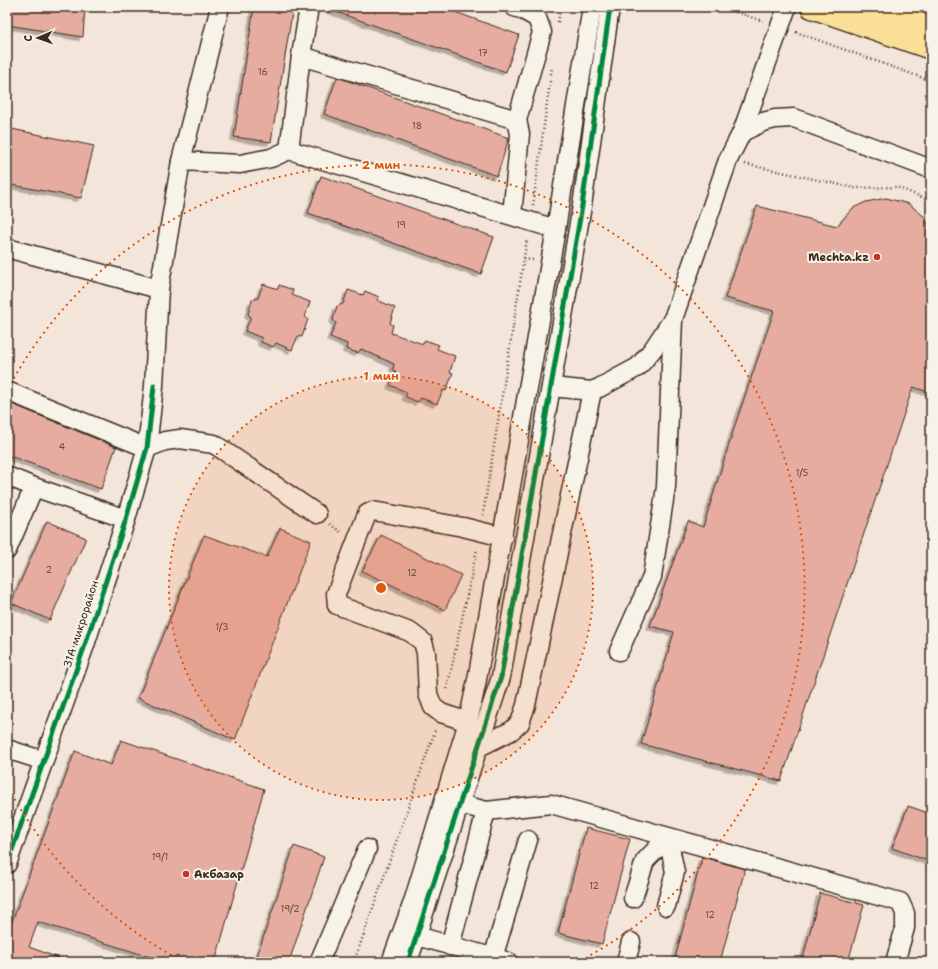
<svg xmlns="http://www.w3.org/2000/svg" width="938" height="969" font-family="'Shantell Sans',sans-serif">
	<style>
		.building { fill: #e6aca0; stroke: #3b2a1e; filter: url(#shadow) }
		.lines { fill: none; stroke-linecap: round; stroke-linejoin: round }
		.minor-casing { stroke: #3b2a1e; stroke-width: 21 }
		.major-casing { stroke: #3b2a1e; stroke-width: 25 }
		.path { stroke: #3b2a1e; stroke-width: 2.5; stroke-dasharray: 1 3; stroke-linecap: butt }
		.minor { stroke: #f7f3e8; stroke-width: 18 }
		.major { stroke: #fadf96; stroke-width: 22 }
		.cycleway-casing { stroke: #f7f3e8; stroke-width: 8 }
		.cycleway { stroke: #00873e; stroke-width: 5 }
		.ring { fill: none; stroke: #df570d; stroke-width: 2; stroke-dasharray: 2 4 }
		.poi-dot { fill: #c8321e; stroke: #f7f3e8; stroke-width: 1.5 }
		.labels { text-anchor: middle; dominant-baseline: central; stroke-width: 4; stroke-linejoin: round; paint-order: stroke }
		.number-label { font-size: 9px; fill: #664a3e }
		.poi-label { font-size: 11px; font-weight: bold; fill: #3b2a1e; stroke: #f7f3e8; text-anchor: end }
		.street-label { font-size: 11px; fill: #3b2a1e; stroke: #f7f3e8 }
		.centre { fill: #df570d; stroke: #f7f3e8; stroke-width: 2 }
		.ring-label { font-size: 12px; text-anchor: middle; font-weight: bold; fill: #df570d; stroke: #f7f3e8; stroke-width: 4; stroke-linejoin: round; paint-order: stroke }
	</style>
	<defs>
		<filter id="shadow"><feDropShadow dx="-3.5" dy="3.5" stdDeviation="0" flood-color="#0004"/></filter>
	</defs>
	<rect width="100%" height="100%" fill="#f4e5da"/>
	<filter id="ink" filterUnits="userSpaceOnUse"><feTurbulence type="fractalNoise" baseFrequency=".025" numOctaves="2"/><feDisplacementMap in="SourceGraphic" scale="8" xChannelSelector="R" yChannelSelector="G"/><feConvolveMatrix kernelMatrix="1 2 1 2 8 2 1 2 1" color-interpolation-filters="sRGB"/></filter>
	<g filter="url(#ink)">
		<g class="building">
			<polygon points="7,7 85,7 83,37 7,25"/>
			<polygon points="254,7 293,7 271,142 234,137"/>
			<polygon points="328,7 441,7 519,35 506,72 328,9"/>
			<polygon points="337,77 509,138 497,176 324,114"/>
			<polygon points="7,128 94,146 81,198 7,184"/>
			<polygon points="321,176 494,237 481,274 308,213"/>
			<polygon points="886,198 909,204 926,218 931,237 931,393 913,387 781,781 641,744 674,632 650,626 688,521 703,527 735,425 774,311 725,298 757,206 837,226 853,208 866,202"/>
			<polygon points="263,284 278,289 279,285 293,290 292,295 310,302 305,317 308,319 302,337 298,336 292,350 276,343 273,347 261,342 262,338 245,331 251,317 248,314 252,300 258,298"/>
			<polygon points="348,290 363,295 365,291 379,297 377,300 395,308 390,323 393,325 391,333 423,344 425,340 439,345 437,349 455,356 450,372 453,373 446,391 443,390 437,404 421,398 418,402 406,397 406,392 390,385 396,372 393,369 394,364 361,349 358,353 346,349 347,344 330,337 336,323 333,320 337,306 343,304"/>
			<polygon points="7,402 116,447 101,489 7,455"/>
			<polygon points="47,521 86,538 50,620 11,603"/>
			<polygon points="280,528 311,541 235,740 138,698 204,535 267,557"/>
			<polygon points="381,535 461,575 445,610 362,571"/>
			<polygon points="121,740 264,789 215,962 166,962 38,922 29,947 64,960 64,962 7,962 7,935 75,751 111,765"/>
			<polygon points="908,806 931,814 931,862 892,848"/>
			<polygon points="586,828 630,839 602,944 558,933"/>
			<polygon points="294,846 324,857 289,962 255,962"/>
			<polygon points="702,857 745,869 720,962 674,962"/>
			<polygon points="820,893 864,905 848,962 802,962"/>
		</g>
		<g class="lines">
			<defs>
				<g id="minor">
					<polyline points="514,7 521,9 537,18 542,32 517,120"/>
					<polyline points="301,56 309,7"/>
					<polyline points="742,132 763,122 775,119 794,118 931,169"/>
					<polyline points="181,161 220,7"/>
					<polyline points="512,215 520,134 517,120 301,56 289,150 556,229"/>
					<polyline points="7,248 159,289"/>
					<polyline points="551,387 592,391 599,388 638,367 653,349 673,319 728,160 742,132 787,7"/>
					<polyline points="7,391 147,448 165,441 180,439 214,444 317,514"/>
					<polyline points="7,476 34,487 126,519"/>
					<polyline points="7,550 34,487"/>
					<polyline points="619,651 652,577 666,487 673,319"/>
					<polyline points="468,722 441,713 433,707 428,694 426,653 423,642 410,632 337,605 336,594 367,514 373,511 463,527 503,537"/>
					<polyline points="479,747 511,731 520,723 526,705 592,391"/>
					<polyline points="7,749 44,761"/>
					<polyline points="460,804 486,811 551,804 900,902 905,913 905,928 895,962"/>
					<polyline points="7,864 85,645 126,519 147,448 154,386 159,289 181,161 240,164 271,158 289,150"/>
					<polyline points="633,898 645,861 668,837 675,872 666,906"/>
					<polyline points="417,936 509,962"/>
					<polyline points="450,946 486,811"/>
					<polyline points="493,958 528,840"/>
					<polyline points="319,962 367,849"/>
					<polyline points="391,962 413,902 468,722 477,680 556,229 592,7"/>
					<polyline points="408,962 501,677 582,206 610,7"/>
					<polyline points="626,962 631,942"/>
				</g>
				<g id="major">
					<polyline points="812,7 931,48"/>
					<polyline points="868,7 931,28"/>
				</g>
			</defs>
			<use href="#minor" class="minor-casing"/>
			<use href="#major" class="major-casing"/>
			<g class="path">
				<polyline points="721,7 763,21"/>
				<polyline points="558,22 561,7"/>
				<polyline points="796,32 931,81"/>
				<polyline points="745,164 855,188 897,187 931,201"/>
				<polyline points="533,205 552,67"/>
				<polyline points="524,259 534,260"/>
				<polyline points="483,515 527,239"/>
				<polyline points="330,524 342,533"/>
				<polyline points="447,689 477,549"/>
				<polyline points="354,962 436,728"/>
			</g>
			<use href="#minor" class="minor"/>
			<use href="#major" class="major"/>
			<defs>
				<g id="cycleway">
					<polyline points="7,864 85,645 126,519 147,448 154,386"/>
					<polyline points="408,962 501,677 582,206 610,7"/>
				</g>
			</defs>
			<use href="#cycleway" class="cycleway-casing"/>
			<use href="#cycleway" class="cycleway"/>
		</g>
	</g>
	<circle cx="381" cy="588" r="212" fill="#df570d" fill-opacity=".12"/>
	<g class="ring">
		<circle cx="381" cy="588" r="212"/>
		<path d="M182 961A423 423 0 0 1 8 787M8 389A423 423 0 1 1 580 961"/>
	</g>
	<g class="poi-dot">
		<circle cx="877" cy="257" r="4"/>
		<circle cx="186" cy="874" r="4"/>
	</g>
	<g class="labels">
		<g class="number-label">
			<text x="483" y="53">17</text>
			<text x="263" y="72">16</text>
			<text x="417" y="126">18</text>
			<text x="401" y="225">19</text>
			<text x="62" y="447">4</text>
			<text x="802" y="473">1/5</text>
			<text x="49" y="570">2</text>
			<text x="412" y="573">12</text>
			<text x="222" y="627">1/3</text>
			<text x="160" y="857">19/1</text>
			<text x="594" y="886">12</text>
			<text x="290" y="909">19/2</text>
			<text x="710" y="915">12</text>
		</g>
		<g class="poi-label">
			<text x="869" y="257">Mechta.kz</text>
			<text x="194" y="874" text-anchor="start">Акбазар</text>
		</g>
		<g class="street-label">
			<text transform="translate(81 624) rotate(-72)">31А микрорайон</text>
		</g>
	</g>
	<circle cx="381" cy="588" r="6" class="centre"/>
	<g class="ring-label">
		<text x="381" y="169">2 мин</text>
		<text x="381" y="380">1 мин</text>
	</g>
	<rect width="938" height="969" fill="none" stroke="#f7f3e8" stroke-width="24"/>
	<rect x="12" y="12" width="914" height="945" fill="none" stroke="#3b2a1e" stroke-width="1.5" filter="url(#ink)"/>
	<g transform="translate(38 38) rotate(268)" stroke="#f7f3e8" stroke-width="3" paint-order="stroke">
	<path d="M0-3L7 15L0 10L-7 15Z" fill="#3b2a1e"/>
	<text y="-6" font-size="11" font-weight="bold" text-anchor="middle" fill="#3b2a1e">С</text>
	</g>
</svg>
